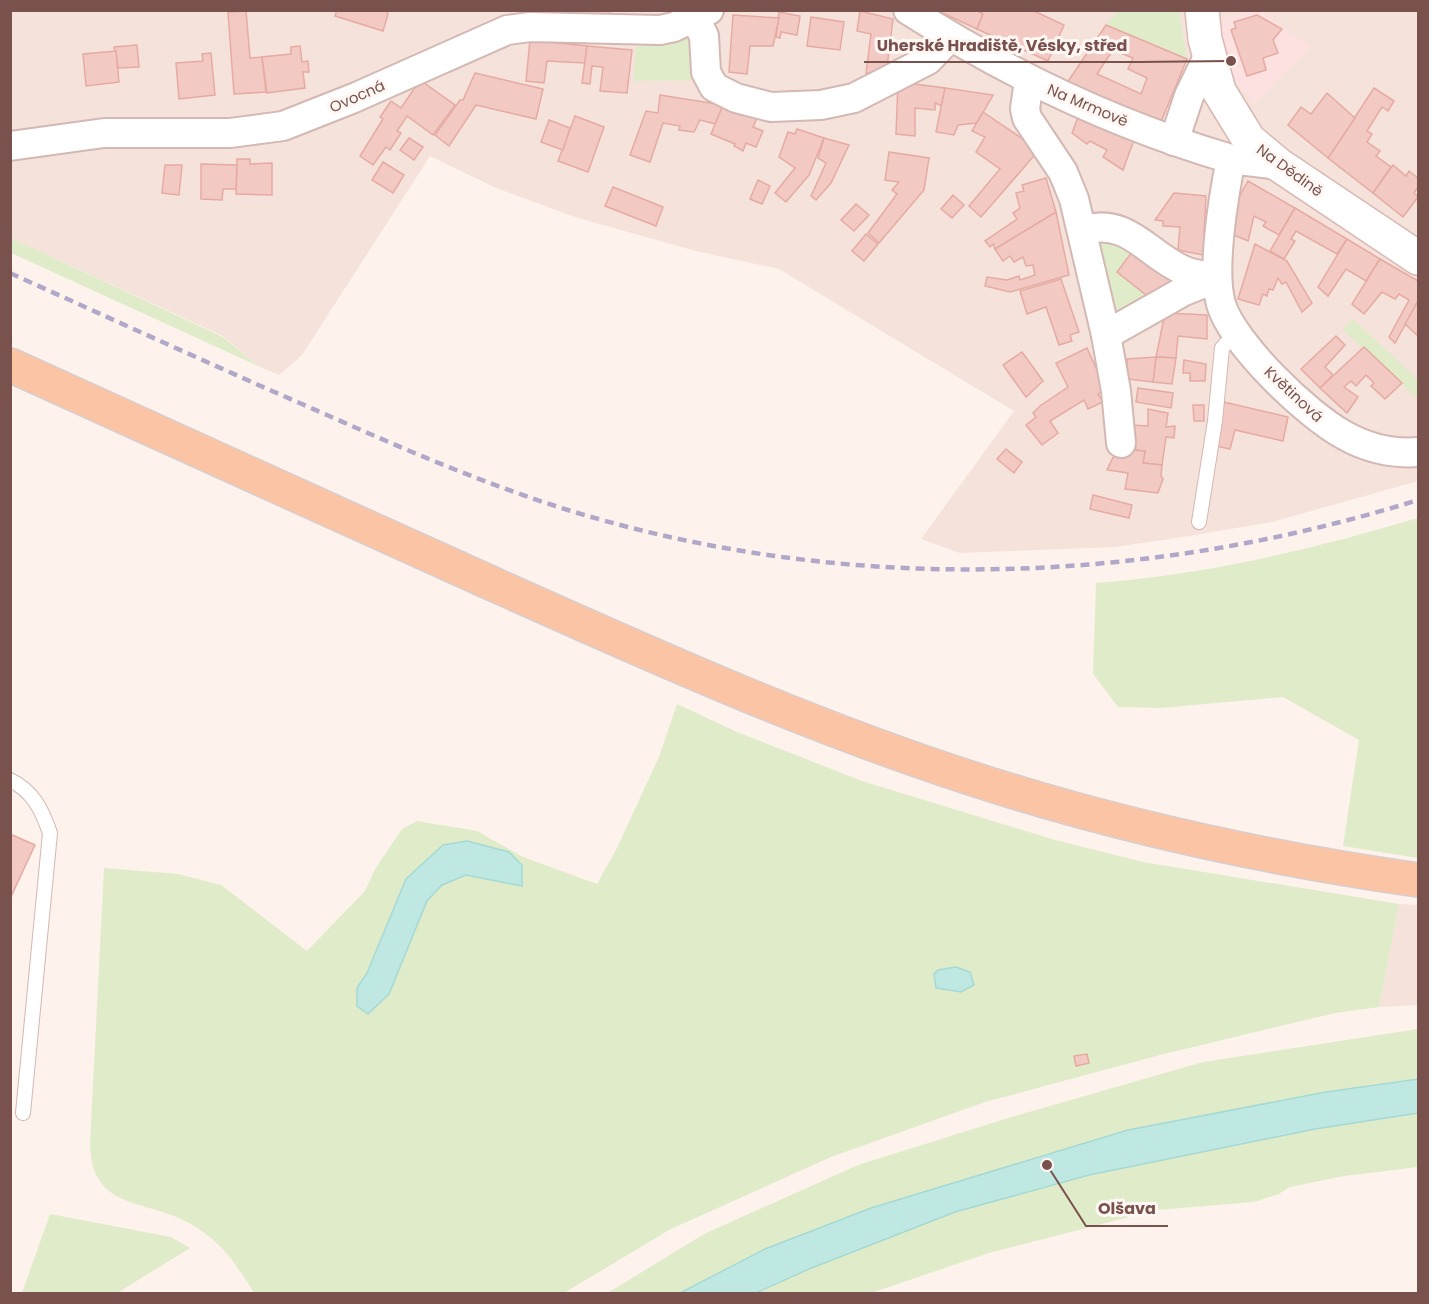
<svg xmlns="http://www.w3.org/2000/svg" width="1429" height="1304" font-family="Poppins,sans-serif">
	<style>
		.residential { fill: #f5e2da }
		.commercial { fill: #fde1e0 }
		.green { fill: #e0ecc9 }
		.water { fill: #bfe8e3; stroke: #a5d9d4; stroke-width: 1.5 }
		.building { fill: #f3c9c3; stroke: #e5aba3; stroke-width: 1.5; fill-rule: evenodd }
		.lines { fill: none; stroke-linecap: round; stroke-linejoin: round }
		.lane-casing { stroke: #d3b8b3; stroke-width: 16 }
		.street-casing { stroke: #d3b8b3; stroke-width: 32 }
		.secondary-casing { stroke: #d8b9b3; stroke-width: 36 }
		.primary-casing { stroke: #d9cecd; stroke-width: 36 }
		.lane { stroke: #fff; stroke-width: 14 }
		.street { stroke: #fff; stroke-width: 28 }
		.secondary { stroke: #fff; stroke-width: 33 }
		.primary { stroke: #fac4a5; stroke-width: 33 }
		.rail { stroke: #b1a8c9; stroke-width: 4.5; stroke-dasharray: 9 6; stroke-linecap: butt }
		.labels { text-anchor: middle; dominant-baseline: central; stroke-width: 6; stroke-linejoin: round; paint-order: stroke }
		.street-label { font-size: 15px; fill: #79514d; stroke: #fff7f3 }
		.leader { fill: none; stroke: #79514d; stroke-width: 2 }
		.callout-dot { fill: #79514d; stroke: #fff7f3; stroke-width: 2 }
		.callout-label { font-size: 16px; text-anchor: middle; font-weight: bold; fill: #79514d; stroke: #fff7f3; stroke-width: 6; stroke-linejoin: round; paint-order: stroke }
	</style>
	<rect width="100%" height="100%" fill="#fdf2ec"/>
	<g class="residential">
		<polygon points="10,11 1418,11 1418,481 1272,522 1189,536 1115,547 960,553 921,539 1014,411 779,269 696,251 578,218 496,188 430,156 302,355 279,375 258,366 223,336 11,238"/>
		<polygon points="1399,904 1418,905 1418,1005 1379,1007"/>
	</g>
	<polygon class="commercial" points="1254,11 1261,11 1311,47 1254,105 1235,80 1217,20"/>
	<g class="green">
		<polygon points="1118,11 1179,11 1187,59 1106,25"/>
		<polygon points="690,35 696,80 633,81 636,47"/>
		<polygon points="1108,236 1121,237 1180,277 1182,283 1160,296 1173,278 1135,249 1117,272 1155,302 1132,318 1115,320 1108,314 1095,254 1096,245"/>
		<polygon points="11,238 223,337 258,366 11,253"/>
		<polygon points="1353,319 1418,380 1418,399 1343,330"/>
		<path d="M1418,518V858L1343,846L1359,740L1283,697L1161,708L1118,707L1093,674L1096,583C1206,575 1313,549 1418,518Z"/>
		<path d="M677,704L737,732L862,781L1055,840L1143,862L1399,904L1379,1007L1335,1013L1160,1055L985,1102L831,1157L671,1229L564,1293H254C235,1262 220,1239 185,1221C142,1199 92,1209 90,1145L104,868L178,874L221,885L307,951L365,891L375,869L402,829L417,821L477,831L523,857L597,884L616,850L659,757Z"/>
		<polygon points="1418,1029 1418,1079 1326,1092 1128,1130 871,1208 765,1249 680,1293 606,1294 704,1234 858,1165 1005,1119 1203,1062"/>
		<polygon points="1418,1113 1418,1167 1344,1176 1290,1187 1279,1194 1254,1202 1157,1210 989,1253 871,1293 756,1294 809,1269 955,1212 1089,1175 1315,1129"/>
		<polygon points="50,1214 171,1237 190,1248 117,1293 22,1293"/>
	</g>
	<g class="water">
		<polygon points="467,841 509,852 522,865 522,886 466,875 442,885 427,901 389,994 368,1014 357,1006 357,988 367,973 406,879 443,845"/>
		<polygon points="956,967 970,972 974,985 961,992 936,988 934,974 938,970"/>
		<polygon points="1418,1079 1418,1113 1315,1129 1089,1175 955,1212 809,1269 756,1293 680,1293 765,1249 871,1208 1128,1130 1326,1092"/>
	</g>
	<g class="building">
		<polygon points="337,10 386,10 388,14 383,31 335,16"/>
		<polygon points="537,10 610,10 610,17"/>
		<polygon points="936,10 976,10 983,14 977,29"/>
		<polygon points="980,10 1032,10 1064,25 1048,61 977,29 983,14"/>
		<polygon points="246,11 250,58 262,57 266,92 234,94 228,12"/>
		<polygon points="860,11 893,19 886,75 866,73 871,34 857,31"/>
		<polygon points="779,12 800,16 797,35 781,32 780,38 776,37"/>
		<polygon points="733,15 779,18 773,46 750,46 747,74 729,72"/>
		<polygon points="1257,15 1282,29 1273,40 1278,53 1263,58 1266,70 1247,76 1231,30 1236,28 1234,22"/>
		<polygon points="811,17 844,22 840,50 807,46"/>
		<path d="M1106,25L1187,59L1160,124L1067,83ZM1113,50L1133,58L1128,69L1147,78L1141,94L1097,74Z"/>
		<polygon points="530,40 587,46 585,63 547,61 544,83 526,81"/>
		<polygon points="137,45 139,67 118,68 114,47"/>
		<polygon points="300,46 302,62 308,61 309,72 303,72 305,88 267,93 262,57 291,54 291,47"/>
		<polygon points="587,46 632,50 627,93 600,91 603,67 592,66 590,84 582,83"/>
		<polygon points="116,51 119,82 86,86 83,54"/>
		<polygon points="211,53 215,95 179,99 176,63 203,61 202,54"/>
		<polygon points="475,73 543,89 536,119 476,105 449,146 435,135 460,100 463,100"/>
		<polygon points="420,80 455,105 433,135 407,116 397,131 401,133 390,150 386,147 373,165 360,156 383,119 380,117 391,101 401,108"/>
		<polygon points="898,82 945,88 942,106 935,103 935,110 915,108 915,136 896,134"/>
		<polygon points="945,88 993,95 977,123 958,125 954,135 936,132"/>
		<polygon points="1374,88 1394,101 1388,111 1382,107 1367,131 1372,134 1367,142 1380,151 1376,156 1391,167 1373,193 1328,158"/>
		<polygon points="1327,93 1355,118 1328,158 1288,125 1301,107 1311,114"/>
		<polygon points="660,95 723,105 716,124 700,120 694,132 679,130 680,126 663,123 650,162 630,155 646,111 658,113"/>
		<polygon points="723,105 757,118 753,127 763,131 756,147 746,143 743,151 734,146 735,144 711,134"/>
		<polygon points="983,112 1039,150 981,217 969,206 1000,169 976,152 985,137 972,131"/>
		<polygon points="1080,112 1135,137 1123,170 1103,157 1107,150 1090,141 1087,144 1072,133"/>
		<polygon points="575,116 604,127 588,172 558,161"/>
		<polygon points="549,120 570,128 563,150 541,142"/>
		<polygon points="797,129 824,138 809,175 786,202 775,193 795,168 779,157 788,132 795,134"/>
		<polygon points="409,138 423,147 414,160 400,150"/>
		<polygon points="824,138 849,145 831,183 816,200 811,196 826,163 818,158"/>
		<polygon points="889,152 929,158 924,190 879,243 868,233 897,194 892,190 899,182 885,180"/>
		<polygon points="237,159 250,159 250,164 272,163 272,195 236,194"/>
		<polygon points="383,162 404,175 393,193 372,180"/>
		<polygon points="201,164 237,165 236,189 223,189 222,200 201,199"/>
		<polygon points="165,165 182,165 179,195 162,193"/>
		<polygon points="1393,165 1406,176 1409,171 1418,178 1418,187 1414,193 1418,197 1403,217 1373,193"/>
		<polygon points="1046,178 1056,212 995,249 993,244 990,247 985,241 1017,219 1013,213 1020,208 1016,193 1024,191 1022,185"/>
		<polygon points="758,180 770,186 762,204 750,199"/>
		<polygon points="1248,181 1295,208 1279,235 1263,226 1266,222 1254,216 1248,241 1229,233 1238,199"/>
		<polygon points="613,187 663,207 656,226 605,206"/>
		<polygon points="1174,193 1206,196 1203,255 1178,250 1180,227 1163,226 1163,221 1155,220"/>
		<polygon points="953,195 964,205 952,218 941,209"/>
		<polygon points="856,204 869,215 854,231 841,220"/>
		<polygon points="1295,208 1347,239 1337,254 1296,231 1291,239 1295,241 1284,259 1270,251"/>
		<polygon points="1056,212 1069,275 1010,292 985,286 987,277 1007,280 1019,276 1020,280 1035,275 1033,265 1026,266 1023,257 1014,262 1010,256 1003,261 995,249"/>
		<polygon points="866,234 878,244 864,261 852,251"/>
		<polygon points="1347,239 1380,259 1366,281 1346,269 1328,296 1318,287"/>
		<polygon points="1255,244 1287,261 1312,303 1302,312 1286,282 1282,284 1278,278 1273,290 1269,289 1267,296 1263,294 1259,305 1238,299"/>
		<polygon points="1135,248 1174,279 1155,302 1117,272"/>
		<polygon points="1380,259 1418,281 1418,301 1395,343 1389,337 1409,300 1399,294 1395,299 1382,292 1364,314 1352,304"/>
		<polygon points="1061,279 1079,332 1070,335 1072,341 1059,345 1046,307 1027,314 1020,291"/>
		<polygon points="1418,301 1418,336 1405,324"/>
		<polygon points="1165,313 1207,315 1207,339 1178,336 1176,358 1156,357"/>
		<polygon points="1336,336 1345,345 1325,367 1333,375 1320,388 1301,369"/>
		<polygon points="1364,347 1402,383 1385,399 1371,386 1374,383 1366,375 1356,386 1351,381 1344,387 1358,397 1347,413 1320,388"/>
		<polygon points="1087,348 1106,390 1098,394 1103,402 1088,409 1084,400 1050,421 1058,433 1042,445 1026,425 1036,417 1033,413 1040,406 1068,387 1056,363"/>
		<polygon points="1022,352 1043,381 1026,397 1003,365"/>
		<polygon points="1156,357 1176,358 1172,384 1153,382"/>
		<polygon points="1156,357 1153,382 1128,379 1127,359"/>
		<polygon points="1184,360 1206,364 1205,381 1190,381 1190,373 1183,373"/>
		<polygon points="1138,388 1173,393 1171,408 1136,402"/>
		<polygon points="1224,402 1288,417 1283,441 1235,430 1230,449 1216,446"/>
		<polygon points="1193,405 1204,405 1204,421 1194,421"/>
		<polygon points="1148,409 1168,413 1166,427 1175,426 1174,438 1166,437 1162,465 1143,463 1145,451 1132,450 1132,425 1148,426"/>
		<polygon points="1006,449 1022,462 1014,473 997,459"/>
		<polygon points="1117,449 1145,451 1143,463 1162,465 1161,476 1163,479 1158,493 1125,489 1128,473 1107,470"/>
		<polygon points="1093,495 1132,505 1129,518 1090,509"/>
		<polygon points="10,834 35,845 10,899"/>
		<polygon points="1087,1054 1089,1063 1076,1066 1074,1056"/>
	</g>
	<g class="lines">
		<defs>
			<g id="lane">
				<polyline points="1199,522 1215,421 1222,348 1236,333"/>
				<path d="M10,780C33,791 42,810 50,833L23,1113"/>
			</g>
			<g id="street">
				<path d="M908,10C1007,73 1118,126 1231,159"/>
				<polyline points="694,17 704,36 706,72 714,87 736,98 771,107 821,105 854,98 928,60 950,37"/>
				<polyline points="1029,80 1025,109 1027,118 1063,172 1074,199 1106,335 1116,391 1121,443"/>
				<polyline points="1174,141 1189,96 1209,55"/>
				<polyline points="10,146 104,133 230,133 283,126 354,98 507,30 530,27 660,30 674,27 709,10"/>
				<path d="M1279,165L1231,159C1224,194 1211,270 1221,304C1233,344 1307,415 1344,435C1367,448 1392,454 1418,452"/>
				<path d="M1083,230C1129,217 1147,255 1185,271C1195,275 1206,276 1217,278"/>
				<polyline points="1106,335 1182,292 1217,278"/>
			</g>
			<polyline id="secondary" points="1202,10 1205,39 1219,91 1249,140 1279,165 1418,258"/>
			<path id="primary" d="M10,365C171,439 332,511 493,584C660,659 829,735 1005,789C1141,831 1278,860 1418,880"/>
		</defs>
		<use href="#lane" class="lane-casing"/>
		<use href="#street" class="street-casing"/>
		<use href="#secondary" class="secondary-casing"/>
		<use href="#primary" class="primary-casing"/>
		<use href="#lane" class="lane"/>
		<use href="#street" class="street"/>
		<use href="#secondary" class="secondary"/>
		<use href="#primary" class="primary"/>
		<path class="rail" d="M10,273C116,321 221,369 327,415C399,447 471,478 546,503C829,596 1136,588 1418,500"/>
	</g>
	<g class="labels">
		<g class="street-label">
			<text transform="translate(357 96) rotate(-24)">Ovocná</text>
			<text transform="translate(1088 105) rotate(23)">Na Mrmově</text>
			<text transform="translate(1290 170) rotate(36)">Na Dědině</text>
			<text transform="translate(1294 394) rotate(43)">Květinová</text>
		</g>
	</g>
	<path class="leader" d="M1231 61L1139 62H864M1047 1165L1086 1226H1168"/>
	<g class="callout-dot">
		<circle cx="1231" cy="61" r="6"/>
		<circle cx="1047" cy="1165" r="6"/>
	</g>
	<g class="callout-label">
		<text x="1002" y="51">Uherské Hradiště, Vésky, střed</text>
		<text x="1127" y="1214">Olšava</text>
	</g>
	<rect width="1429" height="1304" fill="none" stroke="#79514d" stroke-width="24"/>
</svg>
